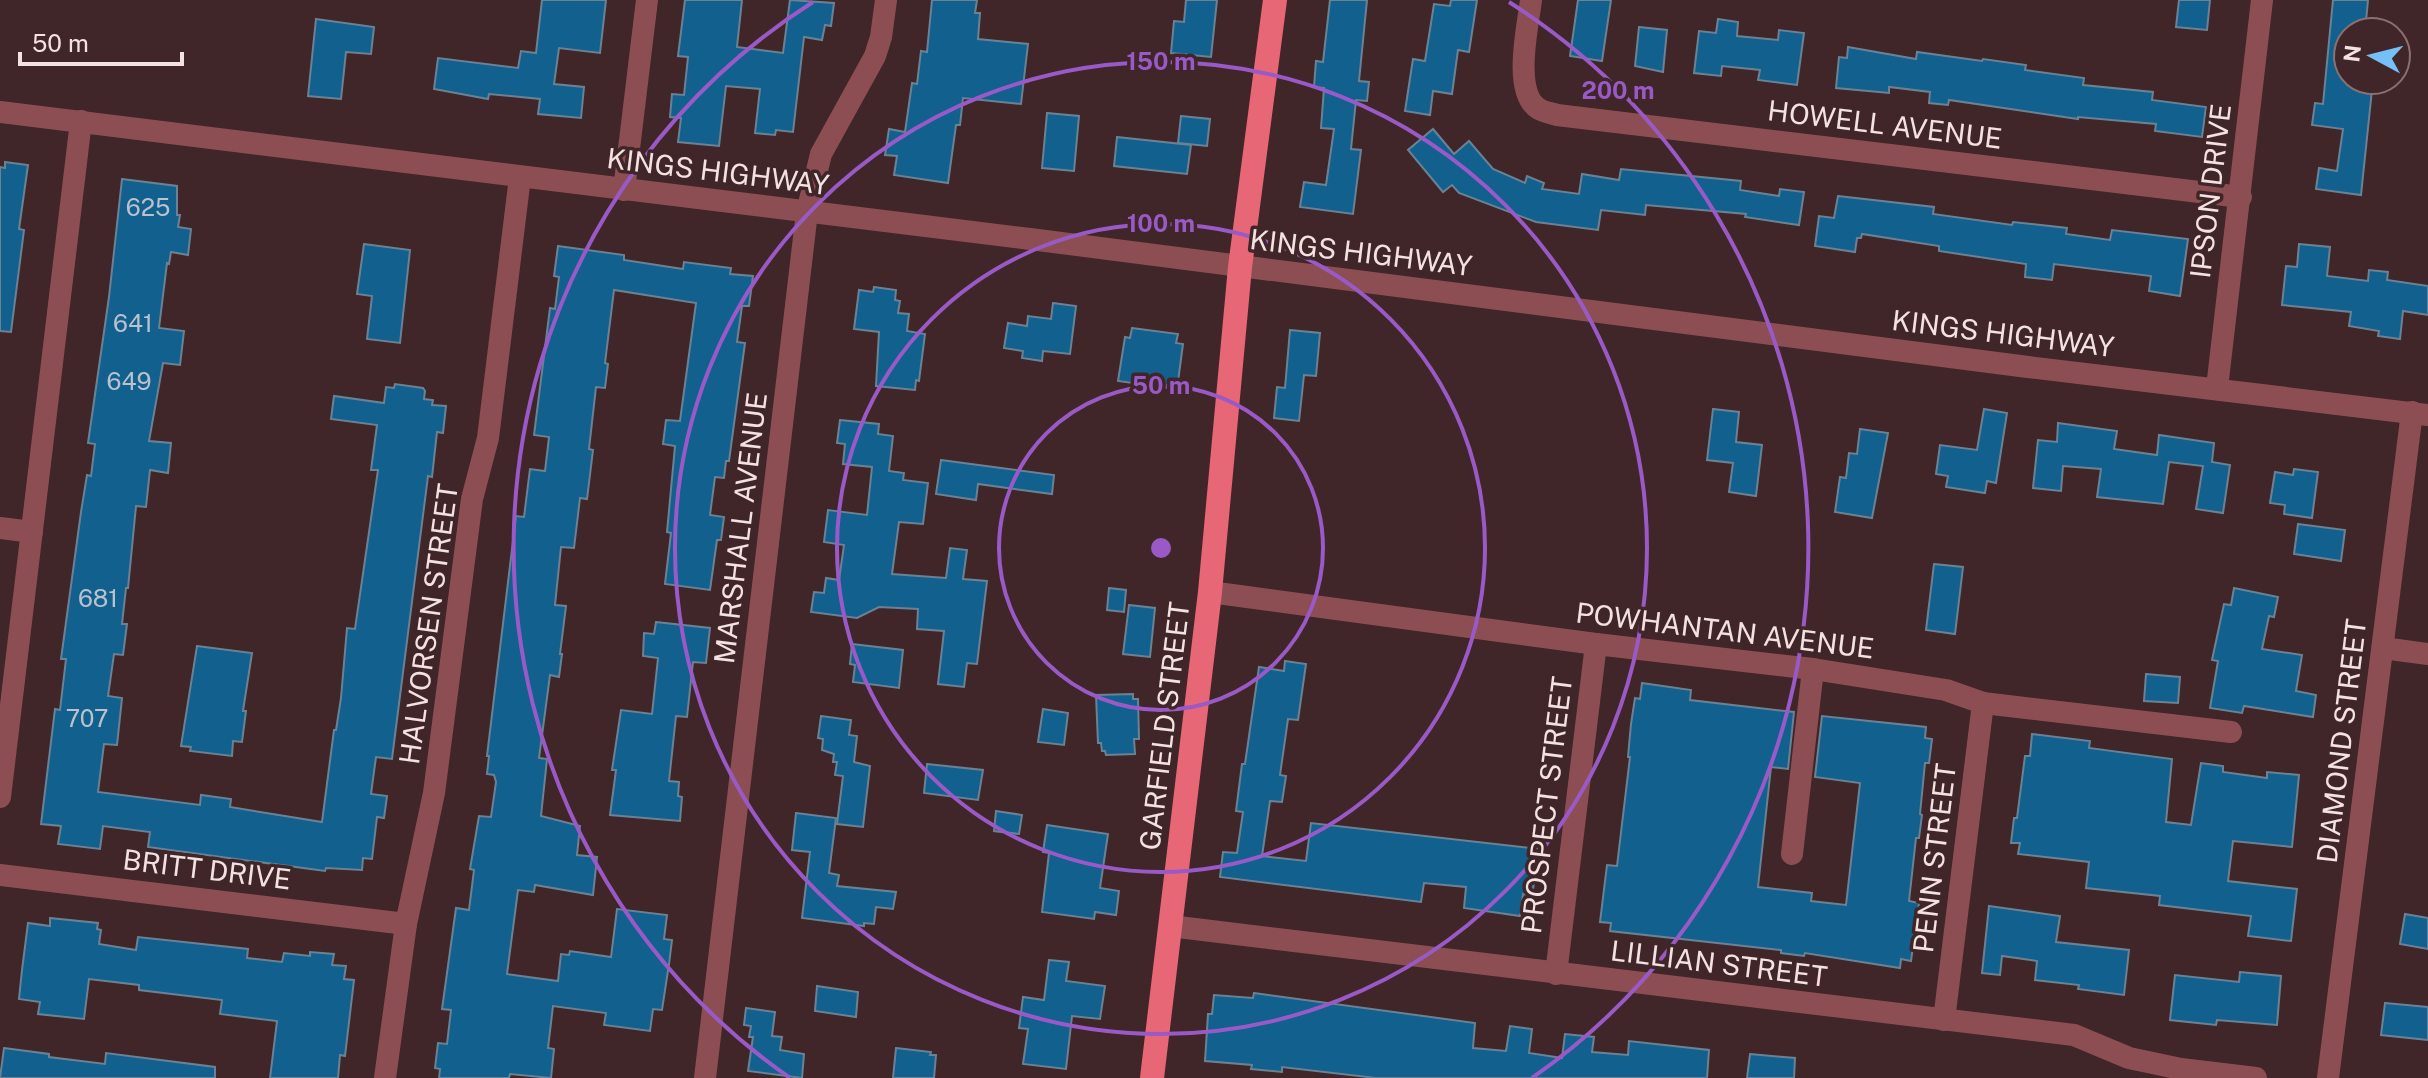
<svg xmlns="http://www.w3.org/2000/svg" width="2428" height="1078" font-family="'Public Sans',sans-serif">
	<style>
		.building { fill: #11608e; stroke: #6a8294; stroke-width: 2 }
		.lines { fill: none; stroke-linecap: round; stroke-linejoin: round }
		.minor { stroke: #8d4e53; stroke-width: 22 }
		.major { stroke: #e86776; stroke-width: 24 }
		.ring { fill: none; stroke: #995ac8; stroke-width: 4 }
		.labels { text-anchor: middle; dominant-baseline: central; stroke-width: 7; stroke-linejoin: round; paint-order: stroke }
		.number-label { font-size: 24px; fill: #bbc2ce }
		.street-label { font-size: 28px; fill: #f4e2e3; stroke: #402628 }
		.centre { fill: #995ac8; stroke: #402628; stroke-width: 4 }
		.ring-label { font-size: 24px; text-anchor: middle; font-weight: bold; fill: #995ac8; stroke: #402628; stroke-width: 7; stroke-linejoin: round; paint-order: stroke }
	</style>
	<rect width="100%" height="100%" fill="#402628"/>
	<g class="building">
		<polygon points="542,0 606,0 600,53 559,48 554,84 584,87 581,118 538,114 540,99 489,94 488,99 434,89 438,58 518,68 521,51 536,53"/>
		<polygon points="685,0 742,0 737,47 783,53 790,0 834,3 831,26 825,25 822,40 804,37 793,132 776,130 775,135 755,133 760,89 726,86 719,146 678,142 681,118 670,117 672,94 684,95 688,57 678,56"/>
		<polygon points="932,0 977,0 975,13 980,13 978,39 1028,44 1021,104 963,98 960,125 956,125 948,183 894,175 897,156 885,155 889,129 905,132 912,83 917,84 921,51 927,52"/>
		<polygon points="1186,0 1217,0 1211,57 1171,53 1174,21 1184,22"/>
		<polygon points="1330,0 1367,0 1359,81 1369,82 1367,101 1356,100 1351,149 1361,150 1353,214 1300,207 1304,182 1326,185 1334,129 1321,128 1324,88 1314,87 1316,61 1323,62"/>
		<polygon points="1451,0 1477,0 1469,52 1458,50 1452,94 1433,91 1430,115 1405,111 1413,59 1425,61 1434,4 1450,6"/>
		<polygon points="1578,0 1611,0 1602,61 1570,56"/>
		<polygon points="2179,0 2210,0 2207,30 2176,27"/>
		<polygon points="2333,0 2368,0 2365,32 2348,32 2348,80 2373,80 2361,195 2316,189 2319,168 2337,171 2343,129 2312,125 2315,103 2323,104"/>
		<polygon points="316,19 374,27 371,54 346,52 341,99 308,96"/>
		<polygon points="1718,19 1738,22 1737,36 1778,40 1779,30 1804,33 1797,85 1758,80 1760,70 1722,66 1721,76 1694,73 1699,31 1716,33"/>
		<polygon points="1639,27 1667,30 1663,72 1635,66"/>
		<polygon points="1848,47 1916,59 1917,52 1982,61 1983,59 2026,65 2025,70 2084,78 2083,85 2153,92 2152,100 2206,107 2202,137 2155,131 2156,124 2078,117 2078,119 1949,100 1948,105 1929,103 1930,92 1889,87 1889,93 1836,88 1839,57 1847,58"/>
		<polygon points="1047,113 1079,116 1074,171 1042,168"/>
		<polygon points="1181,116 1210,119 1207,146 1178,143"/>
		<polygon points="1433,129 1454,154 1469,141 1493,169 1525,183 1527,176 1544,183 1542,189 1579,194 1582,174 1619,180 1621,169 1741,181 1740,190 1779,196 1780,189 1804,192 1799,225 1745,217 1746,214 1646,205 1645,215 1601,210 1598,230 1536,222 1459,193 1452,185 1443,192 1408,150"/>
		<polygon points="1117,137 1191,145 1187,174 1114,166"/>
		<polygon points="5,162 28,165 19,229 24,230 11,332 0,331 0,167 5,168"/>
		<polygon points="122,179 177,186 177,215 180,215 178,227 191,229 188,255 171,252 169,264 167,263 159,328 184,331 180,365 163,363 149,441 171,443 168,473 150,470 146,507 136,506 128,588 126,588 122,624 127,624 123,655 114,654 108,696 122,698 117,745 104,744 98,792 200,805 201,795 231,799 230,807 322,822 334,730 336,730 341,698 347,628 355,629 378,470 371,470 377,425 331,419 334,396 384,403 386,387 394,388 395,384 423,388 425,391 424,399 433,400 432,405 446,406 443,433 437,432 432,477 428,476 392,759 376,757 371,794 387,796 384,818 377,817 372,859 363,858 362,870 326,868 325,871 148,847 150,832 103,826 100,849 58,844 61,826 41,824 55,709 60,710 66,659 61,659 81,512 87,475 91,476 95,444 88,443 109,297"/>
		<polygon points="1838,196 1934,207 1933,214 2012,225 2013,222 2067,228 2066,234 2110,240 2112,230 2188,239 2180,296 2149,291 2151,276 2054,264 2052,280 2025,277 2026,264 1939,251 1939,246 1862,234 1861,238 1857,238 1855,252 1815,246 1819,216 1834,218"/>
		<polygon points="364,244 410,250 400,343 367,339 372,296 357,294"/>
		<polygon points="2299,244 2330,247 2327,276 2368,281 2369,270 2388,272 2387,280 2428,286 2428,315 2403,311 2400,339 2378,336 2379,331 2349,326 2351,312 2282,305 2286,266 2297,267"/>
		<polygon points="558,246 624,255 624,260 683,269 684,262 731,268 730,274 753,276 749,306 742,306 737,342 745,343 729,461 726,461 724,478 715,477 710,515 724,517 721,540 717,540 710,590 665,584 671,533 667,532 675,446 663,444 666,420 680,421 696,303 614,290 605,363 608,364 605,388 596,387 589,449 593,450 587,499 580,498 574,548 561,547 555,605 566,606 560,654 562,654 559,677 550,675 539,758 547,759 541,816 580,826 577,855 597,857 593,895 535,885 534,892 518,890 507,974 558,981 561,954 569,955 570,951 611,957 617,909 667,915 664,939 672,940 669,964 662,1010 653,1009 650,1031 604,1025 606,1013 553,1006 548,1048 554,1049 551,1078 510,1074 509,1078 439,1078 440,1069 435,1068 438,1043 447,1044 451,1010 442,1009 456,908 469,910 474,870 470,869 479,816 491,817 496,782 494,775 487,774 489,756 487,756 516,516 524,517 530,469 545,471 549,437 534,435 550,308 555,309 559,277 554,276"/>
		<polygon points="874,287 896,290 895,300 900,301 898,313 909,314 907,331 925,334 919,381 916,380 915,390 876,386 879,332 854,329 859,290 873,292"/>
		<polygon points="1053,303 1076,306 1070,354 1043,351 1042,361 1022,358 1023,351 1004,348 1008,323 1027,326 1028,316 1051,319"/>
		<polygon points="1132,328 1178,334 1176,343 1183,344 1177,389 1118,381 1125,337 1130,338"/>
		<polygon points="1290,330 1320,333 1316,376 1304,375 1299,421 1274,418 1277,387 1285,388"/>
		<polygon points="1713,409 1739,412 1736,442 1762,445 1756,496 1729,492 1733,463 1707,460"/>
		<polygon points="1984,409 2007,413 1996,483 1987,481 1985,493 1946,487 1948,476 1936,474 1940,445 1977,450"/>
		<polygon points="840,420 879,424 878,434 893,436 889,471 904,473 903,480 928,483 923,524 899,522 892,574 946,578 950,548 967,550 963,579 987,581 977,664 967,663 964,687 938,684 944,631 917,629 918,609 879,607 857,618 811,612 814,592 824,593 826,578 839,580 844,545 824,542 828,510 867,515 872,467 843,464 845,444 837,443"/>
		<polygon points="2058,423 2117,431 2114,449 2157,455 2159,435 2214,443 2212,462 2230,465 2223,513 2196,509 2203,466 2169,462 2163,504 2097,497 2101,469 2063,466 2061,491 2033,488 2038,440 2057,442"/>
		<polygon points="1860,429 1888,433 1872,518 1835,512 1840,477 1846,478 1849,453 1857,454"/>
		<polygon points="941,460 1054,475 1052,494 978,484 976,500 936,494"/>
		<polygon points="2294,469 2318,472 2312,518 2284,514 2285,505 2270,503 2275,472 2293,475"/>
		<polygon points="2298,524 2345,530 2341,561 2294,554"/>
		<polygon points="1934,564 1963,567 1955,634 1926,630"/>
		<polygon points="1109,588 1126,590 1124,612 1107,610"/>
		<polygon points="2234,588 2278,597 2274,617 2269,616 2262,649 2302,655 2296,691 2316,695 2313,717 2244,706 2242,713 2210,708 2218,661 2212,660 2224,604 2231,605"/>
		<polygon points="1129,605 1155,608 1150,657 1123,654"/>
		<polygon points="656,622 710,628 706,663 693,662 687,717 676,716 669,781 679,782 678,796 682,797 680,821 610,815 616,770 612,770 621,710 652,714 658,658 643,656 644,633 654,634"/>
		<polygon points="852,644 903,650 899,688 853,682 855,665 850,664"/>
		<polygon points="197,646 252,653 243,711 246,711 242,742 233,741 232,756 190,751 191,747 181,746"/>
		<polygon points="1285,661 1306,664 1298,720 1288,719 1280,775 1286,776 1282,802 1270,801 1262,856 1306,861 1311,823 1539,849 1532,896 1523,894 1520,916 1464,908 1466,887 1424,883 1421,902 1220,877 1223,852 1237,853 1243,812 1236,811 1242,764 1245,764 1259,667 1284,671"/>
		<polygon points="2146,674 2180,677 2178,703 2144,701"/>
		<polygon points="1642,683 1691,690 1690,700 1794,712 1788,769 1771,767 1758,887 1812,893 1811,901 1846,905 1860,783 1815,777 1822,716 1926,727 1925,738 1932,739 1929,763 1925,763 1920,814 1922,815 1919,838 1916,838 1909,901 1919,903 1911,961 1901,959 1900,968 1805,953 1804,956 1781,953 1781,950 1610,931 1611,923 1600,922 1607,865 1617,866 1630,757 1628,757 1631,724 1635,698 1640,699"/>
		<polygon points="1133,694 1133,699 1138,699 1139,739 1134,739 1135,754 1106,755 1105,751 1102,751 1101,743 1098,743 1096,695"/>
		<polygon points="1043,709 1068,713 1064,745 1038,742"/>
		<polygon points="821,716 851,720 849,735 857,736 854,762 870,766 863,827 837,824 843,776 835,775 837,762 833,762 834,754 822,750 823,739 818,738"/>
		<polygon points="2032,734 2090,741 2089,748 2172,759 2166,822 2191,825 2201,763 2223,766 2223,772 2267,778 2267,772 2299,775 2292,847 2233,841 2228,881 2297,889 2291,941 2248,936 2251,916 2159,905 2160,896 2086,888 2089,862 2018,854 2020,843 2011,843 2014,818 2017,818 2025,756 2030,756"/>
		<polygon points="927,764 983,770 978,800 924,793"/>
		<polygon points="996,811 1022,815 1019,834 994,831"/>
		<polygon points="796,813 836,818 829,873 839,875 837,886 896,892 893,909 876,907 874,924 864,923 864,926 802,918 810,852 792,850"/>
		<polygon points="1047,825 1108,834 1100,888 1119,891 1116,915 1095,912 1094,919 1042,912 1049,853 1043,852"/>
		<polygon points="1989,906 2060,916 2056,942 2129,950 2124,995 2078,989 2079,985 2035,980 2037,961 2002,956 2000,975 1982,973"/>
		<polygon points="2405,914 2428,918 2428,949 2400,944"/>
		<polygon points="50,918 98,923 97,929 101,930 99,944 136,950 138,937 248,949 247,958 282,962 284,953 310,956 310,952 334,954 332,965 346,966 344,979 354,980 345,1056 340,1055 338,1078 270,1078 277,1021 220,1014 222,1000 139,990 139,985 89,979 84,1019 38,1014 40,1002 19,999 22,970 28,923 50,926"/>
		<polygon points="1049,960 1069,962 1066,981 1105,986 1100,1019 1072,1016 1066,1069 1023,1064 1028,1029 1019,1028 1023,997 1044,1000"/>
		<polygon points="2240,972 2281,976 2277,1025 2217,1020 2216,1025 2170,1020 2175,975 2239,982"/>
		<polygon points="817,986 858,992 856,1017 815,1011"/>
		<polygon points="1254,993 1475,1023 1473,1048 1506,1051 1510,1026 1532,1029 1529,1053 1562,1058 1565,1034 1594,1037 1592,1052 1628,1055 1629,1041 1709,1050 1707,1078 1376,1078 1282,1067 1282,1072 1251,1069 1252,1065 1205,1061 1208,1014 1212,1014 1214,995 1253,998"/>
		<polygon points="2385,1003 2428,1007 2428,1040 2381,1035"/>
		<polygon points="746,1008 775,1012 772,1036 782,1037 780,1050 804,1054 802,1078 748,1071 753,1037 749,1037 751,1026 744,1025"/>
		<polygon points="4,1048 49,1054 49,1057 105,1064 106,1053 215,1067 215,1078 0,1078"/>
		<polygon points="896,1048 931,1052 930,1055 936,1055 934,1078 893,1078"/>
		<polygon points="1750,1054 1795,1058 1794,1078 1747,1078"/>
	</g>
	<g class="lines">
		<g class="minor">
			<path d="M1531,0C1528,26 1512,93 1539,109C1543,112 1552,113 1557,115L2241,197"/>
			<polyline points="0,112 1030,239 2028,367 2428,415"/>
			<polyline points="624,190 647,0"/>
			<polyline points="2217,388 2262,0"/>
			<polyline points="0,528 32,532"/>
			<polyline points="1210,592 1596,644 1813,669 1946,690 1983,703 2231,732"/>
			<polyline points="2383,648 2428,654"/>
			<polyline points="0,797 81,121"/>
			<polyline points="1792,854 1813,669"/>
			<polyline points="0,875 406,924"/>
			<polyline points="1170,926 2074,1035 2129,1058 2181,1069 2256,1078"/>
			<polyline points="1556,974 1596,644"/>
			<polyline points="1944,1020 1983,703"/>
			<polyline points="385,1078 406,924 434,793 472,499 488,438 520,177"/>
			<polyline points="705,1078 807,212 821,154 875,56 881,37 886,0"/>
			<polyline points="2328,1078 2412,412"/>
		</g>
		<polyline class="major" points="1152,1078 1210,592 1240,267 1275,0"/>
	</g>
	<g class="ring">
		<circle cx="1161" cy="548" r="162"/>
		<circle cx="1161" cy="548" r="324"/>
		<circle cx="1161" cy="548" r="486"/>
		<path d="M790 1078A647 647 0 0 1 813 2M1509 2A647 647 0 0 1 1532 1078"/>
	</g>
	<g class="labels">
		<g class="number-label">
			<text x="148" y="207">625</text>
			<text x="133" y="323">641</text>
			<text x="129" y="381">649</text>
			<text x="98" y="598">681</text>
			<text x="87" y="718">707</text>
		</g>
		<g class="street-label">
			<text transform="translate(1885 124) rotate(7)">HOWELL AVENUE</text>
			<text transform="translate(718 171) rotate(7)">KINGS HIGHWAY</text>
			<text transform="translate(2210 191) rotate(-83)">IPSON DRIVE</text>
			<text transform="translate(1361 252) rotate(7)">KINGS HIGHWAY</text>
			<text transform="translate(2003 333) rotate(7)">KINGS HIGHWAY</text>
			<text transform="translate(740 528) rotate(-83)">MARSHALL AVENUE</text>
			<text transform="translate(428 624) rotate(-82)">HALVORSEN STREET</text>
			<text transform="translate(1725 630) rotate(7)">POWHANTAN AVENUE</text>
			<text transform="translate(1164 726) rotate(-83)">GARFIELD STREET</text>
			<text transform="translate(2341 741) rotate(-83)">DIAMOND STREET</text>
			<text transform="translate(1546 805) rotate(-83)">PROSPECT STREET</text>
			<text transform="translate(1934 858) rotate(-83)">PENN STREET</text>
			<text transform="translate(207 869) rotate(7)">BRITT DRIVE</text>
			<text transform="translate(1719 963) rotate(7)">LILLIAN STREET</text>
		</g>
	</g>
	<circle cx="1161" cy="548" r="12" class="centre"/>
	<g class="ring-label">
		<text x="1161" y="70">150 m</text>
		<text x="1618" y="99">200 m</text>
		<text x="1161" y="232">100 m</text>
		<text x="1161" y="394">50 m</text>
	</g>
	<g transform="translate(2372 56) rotate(277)"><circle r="38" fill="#402628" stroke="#887173" stroke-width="2"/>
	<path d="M0-6L14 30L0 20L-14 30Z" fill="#75c0f6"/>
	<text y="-12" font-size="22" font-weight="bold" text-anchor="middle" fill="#f4e2e3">N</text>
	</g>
	<path d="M20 52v12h162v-12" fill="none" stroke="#f4e2e3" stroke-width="4"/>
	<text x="32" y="52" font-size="24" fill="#f4e2e3" stroke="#402628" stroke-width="6" paint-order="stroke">50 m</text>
</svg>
